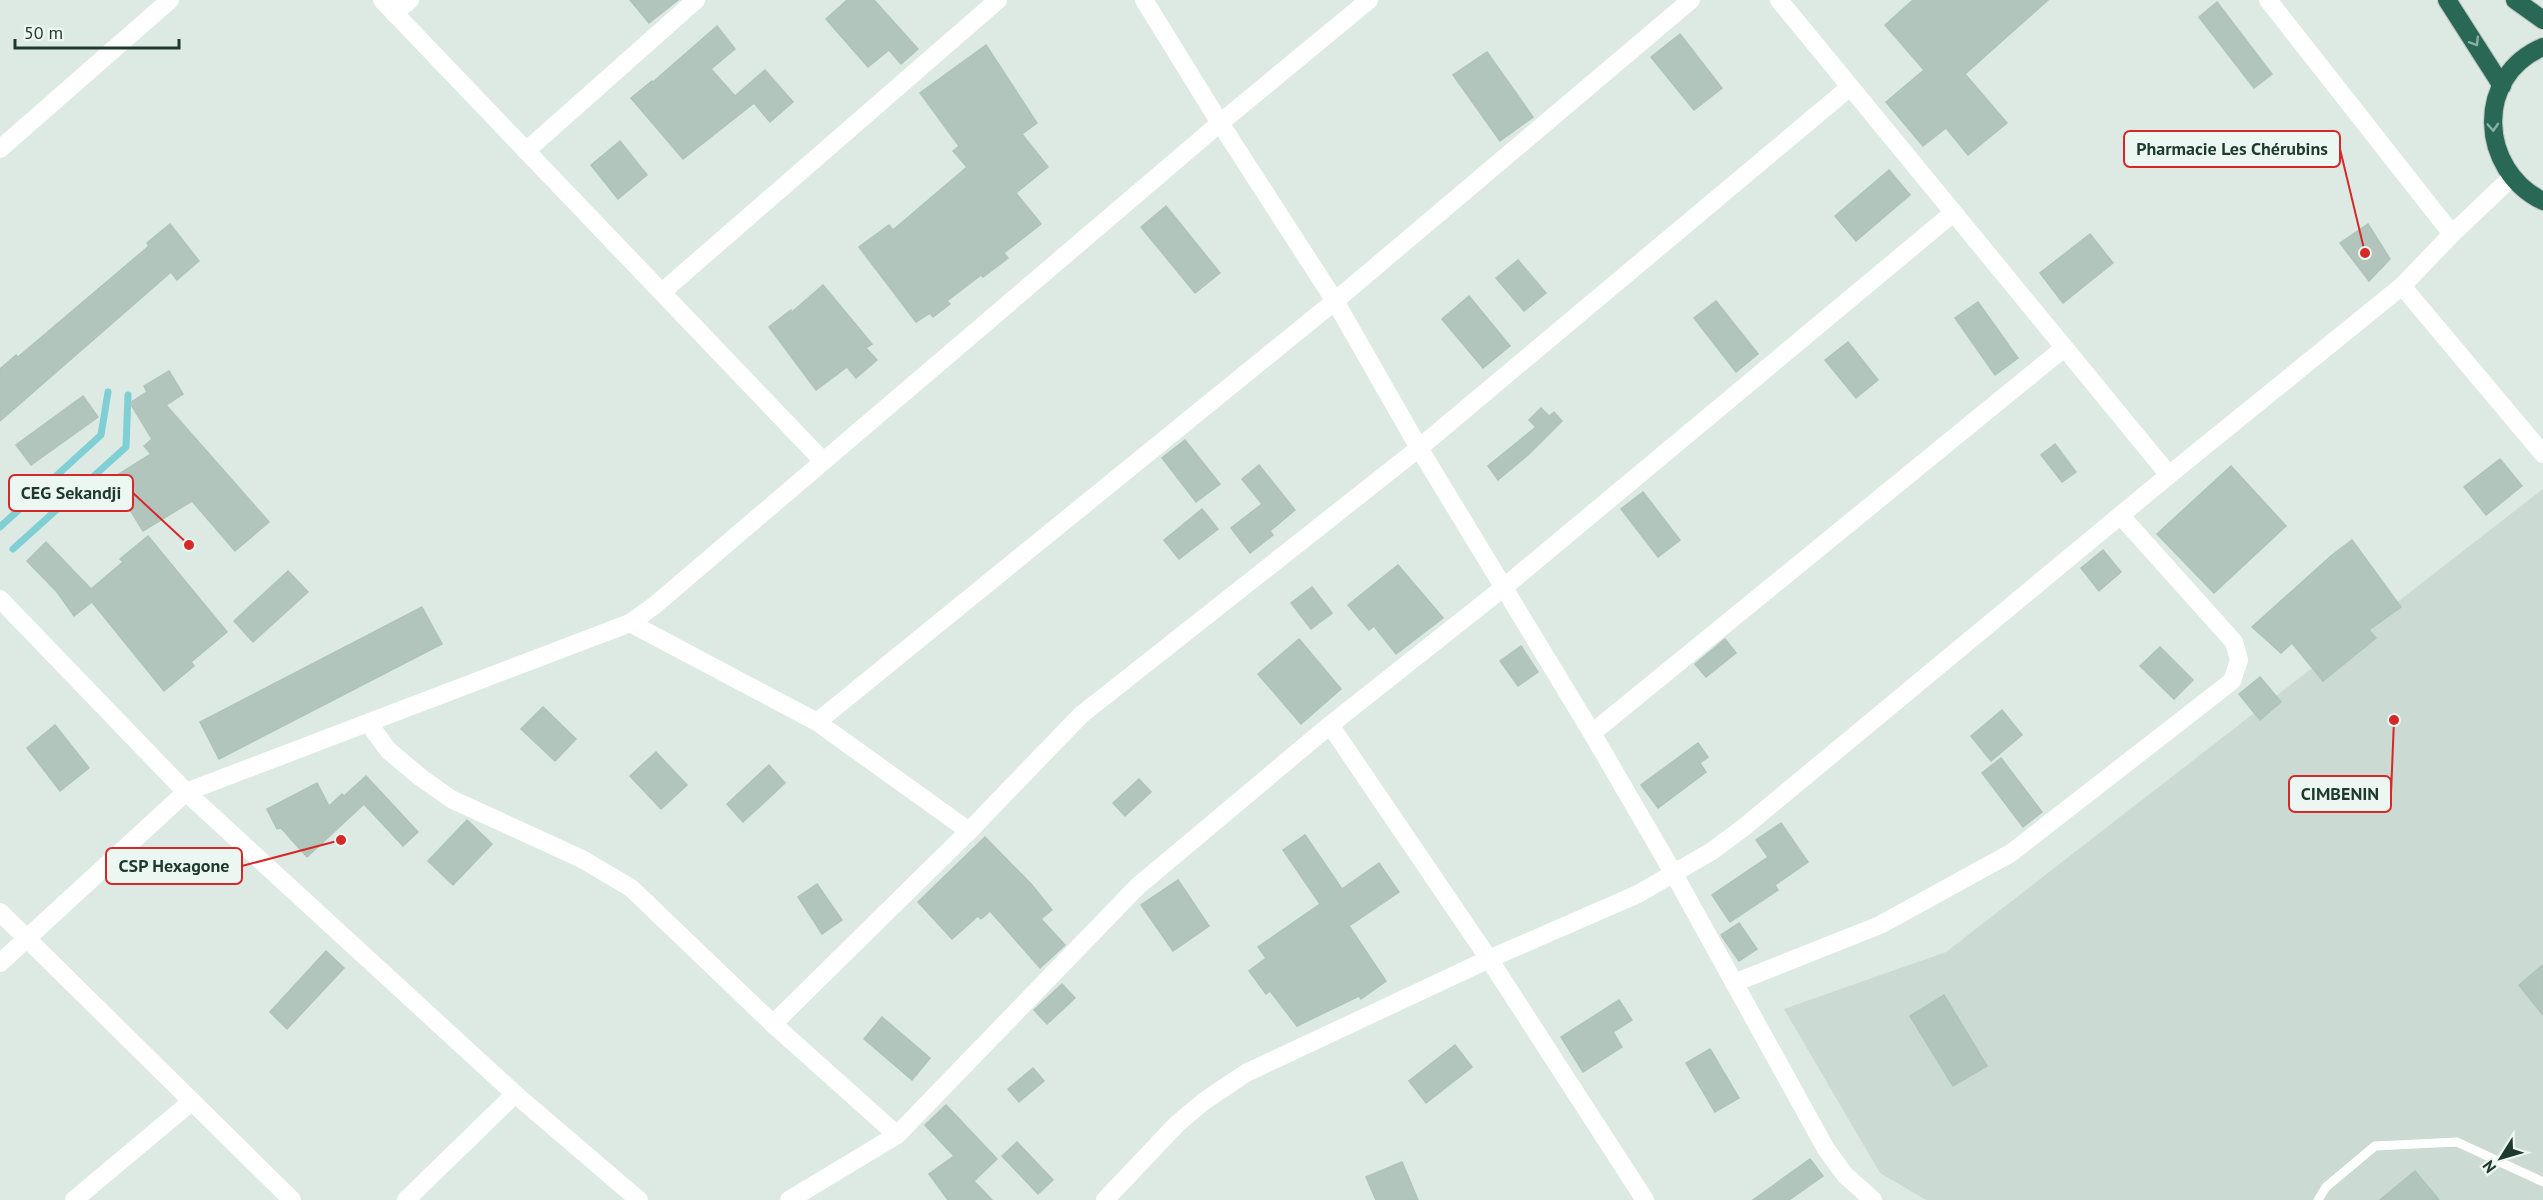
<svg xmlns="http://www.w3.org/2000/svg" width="2543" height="1200" font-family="'PT Sans',sans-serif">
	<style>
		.built { fill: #cbdad2 }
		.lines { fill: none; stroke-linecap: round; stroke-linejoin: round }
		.stream { stroke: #80cfd4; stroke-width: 7 }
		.building { fill: #b2c5bc; stroke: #afc4b9; stroke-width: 1.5 }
		.highway-casing { stroke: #bcc4c1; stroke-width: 20 }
		.lane { stroke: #fff; stroke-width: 9 }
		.street { stroke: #fff; stroke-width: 18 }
		.highway { stroke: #286855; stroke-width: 18 }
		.oneway { stroke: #8ab0a3 }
		.leader { fill: none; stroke: #d62828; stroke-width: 2 }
		.callout-dot { fill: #d62828; stroke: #edf7f1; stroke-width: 2 }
		.callout { fill: #edf7f1; stroke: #d62828; stroke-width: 2 }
		.callout-label { font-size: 18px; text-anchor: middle; font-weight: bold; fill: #1e3a30 }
	</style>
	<rect width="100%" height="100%" fill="#ddeae3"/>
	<polygon class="built" points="2543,489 2543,1200 1926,1200 1880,1173 1784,1009 1946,952"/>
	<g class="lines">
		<g class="stream">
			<polyline points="0,527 101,435 108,392"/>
			<polyline points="13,549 126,447 128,395"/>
		</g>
	</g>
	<g class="building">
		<polygon points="630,0 678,0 649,23"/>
		<polygon points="847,0 874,0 918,49 901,64 889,50 868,67 826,19"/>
		<polygon points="1913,0 2048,0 1965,74 2007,123 1968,155 1946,128 1923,146 1886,102 1924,70 1885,25"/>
		<polygon points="2217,2 2272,74 2254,88 2199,17"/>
		<polygon points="717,26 735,49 711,69 735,96 765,70 793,102 770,122 754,103 683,159 631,98 652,81 653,82"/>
		<polygon points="1680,34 1722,88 1694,110 1651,57"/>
		<polygon points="986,45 1037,123 1022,134 1048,167 1016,193 1041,224 1004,253 1008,258 983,277 981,275 947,301 950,304 933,317 930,313 916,322 859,247 889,225 893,230 967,167 953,151 959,146 920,93"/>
		<polygon points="1487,52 1533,117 1500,141 1453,75"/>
		<polygon points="620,141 647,175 618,199 591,165"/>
		<polygon points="1889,170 1910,195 1856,241 1835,216"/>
		<polygon points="1166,206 1220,273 1195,293 1141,227"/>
		<polygon points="170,224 199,261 177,280 171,272 0,421 0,369 16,355 18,357 149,246 147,243"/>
		<polygon points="2368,224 2390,259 2369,281 2340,243"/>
		<polygon points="2090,234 2113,263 2063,303 2040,273"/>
		<polygon points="1518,260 1546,293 1524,311 1496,278"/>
		<polygon points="823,285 872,344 866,348 877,360 856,378 847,367 816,390 769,327 791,310 792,312"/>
		<polygon points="1469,296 1510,346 1483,368 1442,319"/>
		<polygon points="1716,301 1758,354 1736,372 1694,318"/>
		<polygon points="1978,302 2018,358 1995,375 1955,318"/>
		<polygon points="1848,342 1878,380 1856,398 1825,360"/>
		<polygon points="169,371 183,394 166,405 269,522 235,551 192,501 143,531 111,479 151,454 144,446 152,439 130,403 147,392 144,386"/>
		<polygon points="83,396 98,417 31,465 16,445"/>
		<polygon points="1541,408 1549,416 1554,412 1562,421 1529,454 1498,480 1488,466 1536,427 1529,420"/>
		<polygon points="1185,440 1220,484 1196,502 1162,458"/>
		<polygon points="2055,444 2076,472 2062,482 2041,455"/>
		<polygon points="2500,459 2522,486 2486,515 2464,487"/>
		<polygon points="1259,465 1295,510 1270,531 1273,535 1250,553 1231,528 1262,504 1242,479"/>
		<polygon points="2231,466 2286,526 2214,593 2157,534"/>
		<polygon points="1643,492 1680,540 1658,557 1621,509"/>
		<polygon points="1202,509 1218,529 1179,559 1164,540"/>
		<polygon points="148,536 227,632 191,662 194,666 164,691 92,602 74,616 57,592 27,561 46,542 91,589 123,562 120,559"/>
		<polygon points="2352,540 2401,607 2369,630 2376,638 2323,681 2292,643 2281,653 2252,627 2332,555"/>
		<polygon points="2103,550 2121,572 2099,591 2081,568"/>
		<polygon points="1398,565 1443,618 1396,654 1374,626 1369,630 1348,605"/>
		<polygon points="288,571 308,592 253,642 234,621"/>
		<polygon points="1312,587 1332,613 1311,629 1291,603"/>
		<polygon points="422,607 442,644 219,759 200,722"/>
		<polygon points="1299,639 1341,689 1301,724 1258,674"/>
		<polygon points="1725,639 1736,653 1706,677 1695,664"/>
		<polygon points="1521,646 1538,672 1518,686 1500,661"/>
		<polygon points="2160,647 2193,680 2174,699 2140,666"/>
		<polygon points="2260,677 2281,702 2260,720 2239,694"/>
		<polygon points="543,707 576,739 555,761 521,729"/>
		<polygon points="2002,710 2022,735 1991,761 1971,736"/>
		<polygon points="55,725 89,768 60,791 27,748"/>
		<polygon points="1698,743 1708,757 1700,763 1706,772 1658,808 1641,785"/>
		<polygon points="656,752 687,785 661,809 630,776"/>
		<polygon points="2001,758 2042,812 2023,827 1982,773"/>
		<polygon points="769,765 785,783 743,822 727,804"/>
		<polygon points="366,776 418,832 403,846 364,804 307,857 281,828 277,829 267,809 317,783 329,806 342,794 344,796"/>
		<polygon points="1139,779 1151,792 1125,816 1113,803"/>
		<polygon points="467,820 492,844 453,885 428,861"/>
		<polygon points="1781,823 1808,862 1775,885 1778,890 1730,922 1712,895 1768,857 1756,840"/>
		<polygon points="1305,835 1342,889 1379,863 1399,892 1349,926 1386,981 1361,999 1359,996 1297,1026 1270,991 1266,994 1249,971 1266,958 1258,947 1320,904 1283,850"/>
		<polygon points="985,837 1032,885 1052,910 1041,919 1065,945 1040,968 990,911 981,919 978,916 952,939 918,902"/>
		<polygon points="1178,880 1209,926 1173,951 1141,905"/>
		<polygon points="817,884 842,920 822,934 798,897"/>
		<polygon points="1739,923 1757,949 1739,961 1721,935"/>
		<polygon points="326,951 344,968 287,1029 270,1012"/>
		<polygon points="2543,965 2543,1015 2519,985"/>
		<polygon points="1062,984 1075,998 1047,1024 1034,1010"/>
		<polygon points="1944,995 1987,1066 1953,1086 1910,1016"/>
		<polygon points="1619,1000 1632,1020 1613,1032 1622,1047 1583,1072 1561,1037"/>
		<polygon points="882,1017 930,1058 912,1080 864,1039"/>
		<polygon points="1455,1045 1472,1067 1426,1103 1409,1081"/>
		<polygon points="1710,1049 1739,1098 1715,1112 1686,1063"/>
		<polygon points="1033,1068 1044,1081 1019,1102 1008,1089"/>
		<polygon points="946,1105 997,1159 974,1181 992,1200 948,1200 929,1174 954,1156 925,1125"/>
		<polygon points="1017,1142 1053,1180 1038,1194 1002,1156"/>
		<polygon points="1810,1159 1823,1176 1789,1200 1753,1200"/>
		<polygon points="1402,1162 1418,1200 1376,1200 1366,1177"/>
		<polygon points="2415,1171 2439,1200 2380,1200"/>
	</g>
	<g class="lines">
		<defs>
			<g id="highway">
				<polyline points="2447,0 2502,86"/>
				<polyline points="2515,0 2543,20"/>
				<path d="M2543,47C2474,76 2479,170 2543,201"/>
			</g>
		</defs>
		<use href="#highway" class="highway-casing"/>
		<polyline class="lane" points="2318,1200 2326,1187 2375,1146 2457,1142 2543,1182"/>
		<g class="street">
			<polyline points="382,0 823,461"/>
			<polyline points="1144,0 1220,123 1335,301 1419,448 1592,733 1674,874 1826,1149 1845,1175 1873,1200"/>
			<polyline points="1779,0 2169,475"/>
			<polyline points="2268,0 2452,234"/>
			<polyline points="394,13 410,0"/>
			<polyline points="0,149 170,0"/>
			<polyline points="526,151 696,0"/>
			<polyline points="2402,286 2543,454"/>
			<polyline points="662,292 998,0"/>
			<polyline points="0,599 186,792 515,1094 639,1200"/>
			<polyline points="630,623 817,722 969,831"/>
			<polyline points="817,722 1335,301 1691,0"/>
			<polyline points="369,724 388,750 420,777 451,799 582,859 631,888 773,1024 897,1135"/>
			<polyline points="1330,725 1489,959 1645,1200"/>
			<polyline points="1592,733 2064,348"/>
			<polyline points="0,912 292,1200"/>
			<polyline points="0,963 186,792 630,623 655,605 1220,123 1369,0"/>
			<polyline points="1734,983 1880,925 2011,853 2232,681 2239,660 2234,642 2121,516"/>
			<polyline points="773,1024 969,831 1081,715 1419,448 1850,87"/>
			<polyline points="74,1200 191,1102"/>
			<polyline points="406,1200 515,1094"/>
			<polyline points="789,1200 897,1135 1138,886 1330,725 1503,588 1953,213"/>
			<polyline points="1105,1200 1177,1124 1203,1102 1246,1073 1489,959 1638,894 1712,851 1743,828 2169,475 2402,286 2452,234 2512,177"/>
		</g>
		<use href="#highway" class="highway"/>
	</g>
	<defs><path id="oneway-chevron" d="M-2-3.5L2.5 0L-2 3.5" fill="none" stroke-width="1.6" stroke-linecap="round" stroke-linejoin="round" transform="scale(1.5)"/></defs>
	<g class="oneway">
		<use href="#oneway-chevron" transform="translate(2475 42) rotate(58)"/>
		<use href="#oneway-chevron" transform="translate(2493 127) rotate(87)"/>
	</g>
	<path class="leader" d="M2365 253L2340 149M189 545L133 493M2394 720L2391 794M341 840L242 866"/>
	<g class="callout-dot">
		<circle cx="2365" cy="253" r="6"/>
		<circle cx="189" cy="545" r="6"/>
		<circle cx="2394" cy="720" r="6"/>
		<circle cx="341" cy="840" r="6"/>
	</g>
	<g class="callout">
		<rect x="2124" y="131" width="216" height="36" rx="6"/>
		<rect x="9" y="475" width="124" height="36" rx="6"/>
		<rect x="2289" y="776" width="102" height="36" rx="6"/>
		<rect x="106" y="848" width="136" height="36" rx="6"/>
	</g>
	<g class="callout-label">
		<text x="2232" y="155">Pharmacie Les Chérubins</text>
		<text x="71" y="499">CEG Sekandji</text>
		<text x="2340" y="800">CIMBENIN</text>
		<text x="174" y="872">CSP Hexagone</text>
	</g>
	<g transform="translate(2501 1158) rotate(233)" stroke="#edf7f1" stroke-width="4.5" paint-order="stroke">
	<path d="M0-4.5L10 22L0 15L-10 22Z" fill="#1e3a30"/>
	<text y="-9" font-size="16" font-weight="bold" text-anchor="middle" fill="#1e3a30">N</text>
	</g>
	<path d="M15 39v9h164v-9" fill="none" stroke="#1e3a30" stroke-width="3"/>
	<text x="24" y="39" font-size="18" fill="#1e3a30" stroke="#edf7f1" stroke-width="4.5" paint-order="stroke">50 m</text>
</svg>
